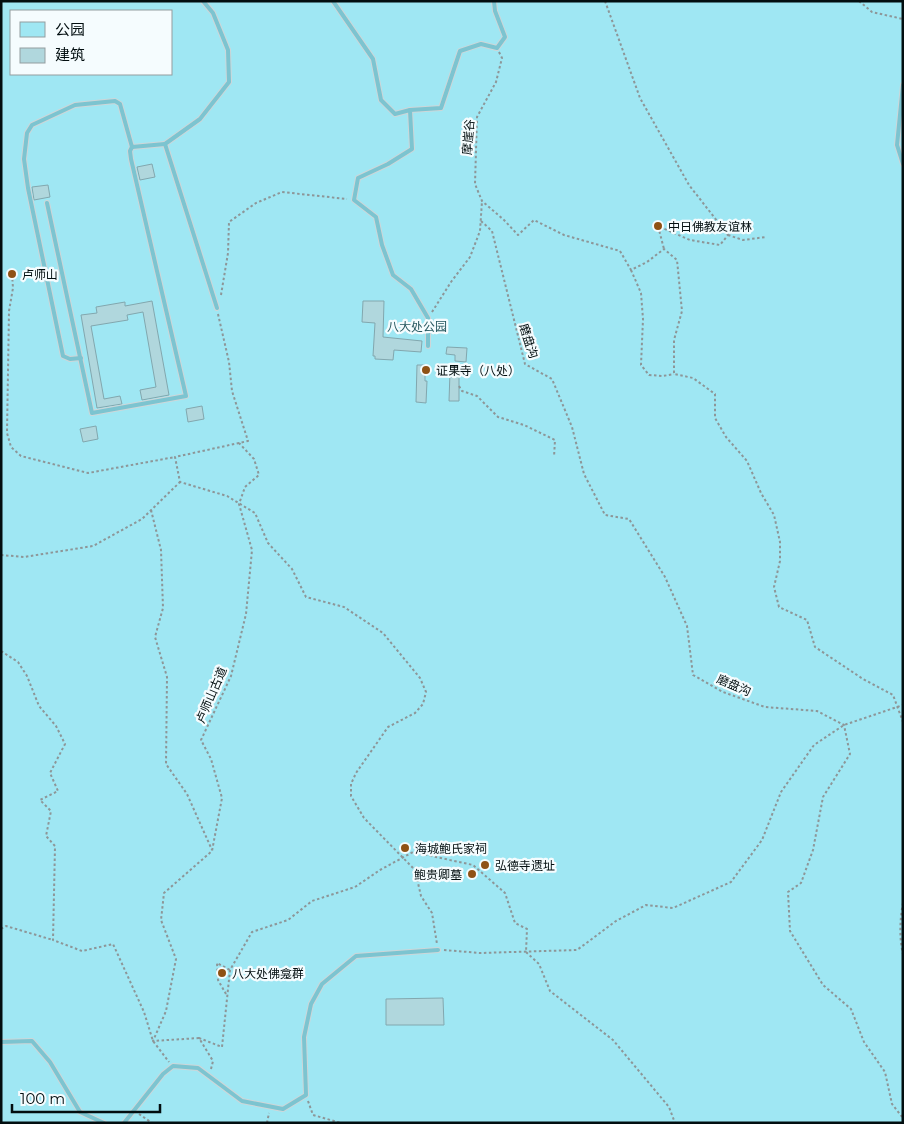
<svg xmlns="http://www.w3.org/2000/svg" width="904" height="1124" font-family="Montserrat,'Noto Sans SC',sans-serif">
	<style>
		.green { fill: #9fe7f3; fill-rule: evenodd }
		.building { fill: #b0d7dd; stroke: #82a7ae }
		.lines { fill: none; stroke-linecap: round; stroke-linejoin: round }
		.lane-casing { stroke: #ced6d8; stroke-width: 6 }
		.path { stroke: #8d9698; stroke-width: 2; stroke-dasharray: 2.5 2.5; stroke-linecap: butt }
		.lane { stroke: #7cc4d0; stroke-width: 4 }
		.poi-dot { fill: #8f5215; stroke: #f5fcfe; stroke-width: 2 }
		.labels { text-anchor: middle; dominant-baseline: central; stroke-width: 4.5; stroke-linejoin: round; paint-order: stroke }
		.street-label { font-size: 12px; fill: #020e10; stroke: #f5fcfe }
		.poi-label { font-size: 12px; fill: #020e10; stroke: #f5fcfe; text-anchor: start }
		.park-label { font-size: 12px; fill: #26575f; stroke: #f5fcfe }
	</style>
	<rect width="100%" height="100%" fill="#f5fcfe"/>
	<path class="green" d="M1,1H903V1123H1ZM11,11H171V74H11Z"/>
	<g class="building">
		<polygon points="152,164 155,177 140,180 137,167"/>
		<polygon points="48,185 50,197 34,200 32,187"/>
		<polygon points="152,301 169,395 142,400 140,390 156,387 143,312 127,315 128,320 91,326 104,399 120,396 122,404 97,408 81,315 97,313 96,307 125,302 125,306"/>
		<polygon points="363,301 384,301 383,337 422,341 421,352 394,350 393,360 375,359 375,356 373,356 375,323 362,322"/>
		<polygon points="447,347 467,348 466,362 455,361 455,355 446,354"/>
		<polygon points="417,365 425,365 425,381 427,381 426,403 416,402"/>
		<polygon points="450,372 459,372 459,401 449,401"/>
		<polygon points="202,406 204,419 188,422 186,409"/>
		<polygon points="96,426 98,439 83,442 80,429"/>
		<polygon points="443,998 444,1025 386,1025 386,999"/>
	</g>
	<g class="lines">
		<defs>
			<g id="lane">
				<polyline points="203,1 213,13 228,50 229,82 200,119 165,144 217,308"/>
				<polyline points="333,1 373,59 381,100 395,114 410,110"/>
				<polyline points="903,85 897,145 903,164"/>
				<polyline points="47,203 92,413 186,396 131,159 130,151 132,147"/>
				<polyline points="428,346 428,318 411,289 393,275 382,245 376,217 354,200 358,178 388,164 412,149 410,110 441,108 460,51 481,44 497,48 505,37 495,11 494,1"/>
				<polyline points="81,358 70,359 63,356 28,188 24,159 27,133 32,125 75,105 115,101 120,104 132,147 165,144"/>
				<polyline points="1,1042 32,1041 50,1062 80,1112 104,1123"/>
				<polyline points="124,1123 163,1074 173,1066 198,1068 242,1101 283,1109 306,1095 304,1037 311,1004 322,984 356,956 438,950"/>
			</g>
		</defs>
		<use href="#lane" class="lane-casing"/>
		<g class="path">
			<polyline points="605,1 640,98 689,185 728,235 720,245 690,240 658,226 664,249"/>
			<polyline points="859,1 872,12 903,19"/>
			<polyline points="499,52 502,58 496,82 477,117 475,184 482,201 504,220 518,235 534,220 564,235 620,251 631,270 647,262 664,249 677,260 682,311 674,340 674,374 693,378 715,394 715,418 726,437 747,461 761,493 774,515 780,542 780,561 774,587 779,607 807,620 815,647 863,679 893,695 903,722"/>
			<polyline points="481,221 492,231 525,364 552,379 572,427 584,474 605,515 629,519 665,577 687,626 693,675 723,692 765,707 817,711 844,725 850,754 823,797 813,850 801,883 788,892 790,931 823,985 851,1009 864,1042 885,1072 892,1104 903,1118"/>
			<polyline points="728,235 743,240 766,237"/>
			<polyline points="631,270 641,293 643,319 641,365 649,375 663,376 674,374"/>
			<polyline points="12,274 13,288 9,311 7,433 11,447 21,456 88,473 175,457"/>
			<polyline points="221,295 228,253 229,222 256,203 282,192 347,199"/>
			<polyline points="432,312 451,282 470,257 480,231 482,201"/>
			<polyline points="218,314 229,362 232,391 248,441 175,457 180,482 227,496 255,513 268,543 292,569 306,597 344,607 383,633 420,678 426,692 423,704 415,713 388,727 356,773 351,784 351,796 364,818 415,870 421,896 432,913 437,944"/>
			<polyline points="459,386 462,391 477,396 498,417 524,425 555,440 554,457"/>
			<polyline points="151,510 161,550 163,608 155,637 167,677 166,764 187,794 212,850"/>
			<polyline points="1,555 24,557 93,546 142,519 180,482"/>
			<polyline points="1,651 18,662 27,676 39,706 56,726 65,744 50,773 58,791 40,800 51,811 46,836 55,846 53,940 82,951 113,944 144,1012 153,1041 169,1062"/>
			<path d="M903,903C900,918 899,938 903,954"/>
			<polyline points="1,929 6,926 53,940"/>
			<polyline points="444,950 480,953 577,950 616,921 646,905 673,908 731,882 762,840 781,792 814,745 844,725 903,705"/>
			<polyline points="526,952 539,964 550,991 613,1040 669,1107 675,1123"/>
			<polyline points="226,994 218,980 217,963 230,970"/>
			<polyline points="199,1038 153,1041 166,1011 176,959 161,920 164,893 212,851 222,798 211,759 201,740 231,676 246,614 252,550 239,504 245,487 259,475 254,459 239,443"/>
			<polyline points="211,1069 213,1061 199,1038 222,1047 230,970 252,932 288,920 312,901 355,887 380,870 413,852 473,865 505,893 515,923 527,929 526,952"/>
			<polyline points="308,1101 313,1115 341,1123"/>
			<polyline points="139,1114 152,1123"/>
			<polyline points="267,1123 269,1113"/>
		</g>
		<use href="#lane" class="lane"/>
	</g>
	<g class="poi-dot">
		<circle cx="658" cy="226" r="5"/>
		<circle cx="12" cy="274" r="5"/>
		<circle cx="426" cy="370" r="5"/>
		<circle cx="405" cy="848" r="5"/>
		<circle cx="485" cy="865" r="5"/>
		<circle cx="472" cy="874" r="5"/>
		<circle cx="222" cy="973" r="5"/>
	</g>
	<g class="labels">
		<g class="street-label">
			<text transform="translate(468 137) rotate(-85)">摩崖谷</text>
			<text transform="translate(529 341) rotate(72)">磨盘沟</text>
			<text transform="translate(734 685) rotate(23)">磨盘沟</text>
			<text transform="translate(211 695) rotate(-67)">卢师山古道</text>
		</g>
		<g class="poi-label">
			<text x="668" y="226">中日佛教友谊林</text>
			<text x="22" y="274">卢师山</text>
			<text x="436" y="370">证果寺（八处）</text>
			<text x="415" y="848">海城鲍氏家祠</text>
			<text x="495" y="865">弘德寺遗址</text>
			<text x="462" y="874" text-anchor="end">鲍贵卿墓</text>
			<text x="232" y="973">八大处佛龛群</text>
		</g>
		<g class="park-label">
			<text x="417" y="326">八大处公园</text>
		</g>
	</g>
	<rect width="904" height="1124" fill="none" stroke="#020e10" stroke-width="5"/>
	<rect x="10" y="10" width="162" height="65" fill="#f5fcfe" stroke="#949d9f"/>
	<rect x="20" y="22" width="25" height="15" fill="#9fe7f3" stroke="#949d9f"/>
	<text x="55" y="35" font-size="15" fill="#020e10">公园</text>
	<rect x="20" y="48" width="25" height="15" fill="#b0d7dd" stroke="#949d9f"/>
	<text x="55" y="60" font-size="15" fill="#020e10">建筑</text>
	<path d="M12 1104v8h148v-8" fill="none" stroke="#020e10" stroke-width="2.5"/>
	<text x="20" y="1104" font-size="15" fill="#020e10" stroke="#f5fcfe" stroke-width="4" paint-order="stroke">100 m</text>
</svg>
